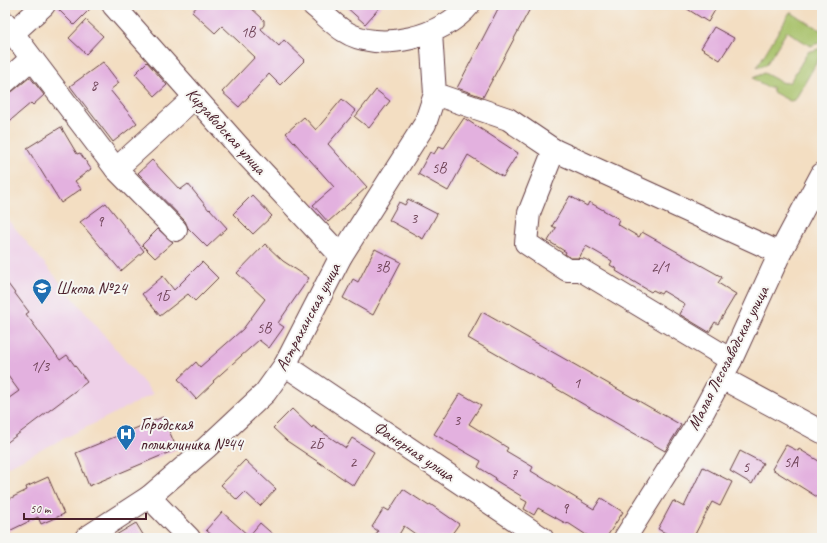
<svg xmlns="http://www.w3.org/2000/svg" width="827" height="543" font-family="Caveat,sans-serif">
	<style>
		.built { fill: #eed0e8 }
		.green { fill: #a6c066; stroke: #787048 }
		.building { fill: #e3b1df }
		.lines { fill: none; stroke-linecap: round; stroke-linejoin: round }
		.minor-casing { stroke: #633c42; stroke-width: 24 }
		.minor { stroke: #fff; stroke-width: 22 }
		.labels { text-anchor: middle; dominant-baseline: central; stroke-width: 4; stroke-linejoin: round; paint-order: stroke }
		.number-label { font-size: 15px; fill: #704458 }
		.street-label { font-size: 17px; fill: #4a1f2b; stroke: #f6f6f2 }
		.poi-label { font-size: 17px; fill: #4a1f2b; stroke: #f6f6f2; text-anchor: start }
	</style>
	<rect width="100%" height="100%" fill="#f6f6f2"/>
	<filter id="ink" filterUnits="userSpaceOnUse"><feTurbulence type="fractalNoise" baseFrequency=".025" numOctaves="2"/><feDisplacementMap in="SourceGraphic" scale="8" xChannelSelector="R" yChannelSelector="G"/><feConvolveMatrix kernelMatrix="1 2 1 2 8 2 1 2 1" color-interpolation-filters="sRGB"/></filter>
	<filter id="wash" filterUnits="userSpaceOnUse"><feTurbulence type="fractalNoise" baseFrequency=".012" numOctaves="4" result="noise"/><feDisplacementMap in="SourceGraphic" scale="16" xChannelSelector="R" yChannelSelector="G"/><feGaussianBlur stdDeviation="0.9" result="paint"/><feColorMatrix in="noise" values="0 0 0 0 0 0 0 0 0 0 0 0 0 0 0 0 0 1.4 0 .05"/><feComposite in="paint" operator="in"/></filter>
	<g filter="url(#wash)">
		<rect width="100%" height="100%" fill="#f3dec2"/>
		<polygon class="built" points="5,216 153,394 5,468"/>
		<g class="green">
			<polygon points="790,12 822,31 822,42 810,46 787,31 766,65 757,67"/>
			<polygon points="822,48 822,53 795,100 790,101 773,92 772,87 766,87 753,78 764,73 783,83 790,82 808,52"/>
		</g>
		<g id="blocks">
			<g class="building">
				<polygon points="56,5 94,5 74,25 56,7"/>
				<polygon points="198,5 248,5 264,20 264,25 261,29 279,46 284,40 305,60 280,85 269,74 239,107 222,92 255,57 222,26 215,33 192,12"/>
				<polygon points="344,5 382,5 365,24"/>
				<polygon points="500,5 532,5 483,97 457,88"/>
				<polygon points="681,5 718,5 708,22"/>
				<polygon points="86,20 103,36 86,54 69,38"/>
				<polygon points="714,27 734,38 720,60 701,48"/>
				<polygon points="103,62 119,83 110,90 137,123 113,142 70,86"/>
				<polygon points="147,62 167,85 155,96 135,74"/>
				<polygon points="30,77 44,95 33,105 31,103 5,125 5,94 13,91"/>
				<polygon points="376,90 390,101 369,128 355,117"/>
				<polygon points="342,99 356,111 328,144 367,187 328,222 313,205 334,187 286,133 304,117 316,130"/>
				<polygon points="464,118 518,153 503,177 468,155 448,191 418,174 430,152 434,154 439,146 444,148"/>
				<polygon points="61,127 77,154 80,153 91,169 75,181 81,189 61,203 27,148"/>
				<polygon points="152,160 180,190 188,184 209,210 210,209 227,228 207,247 188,228 185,221 138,173"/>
				<polygon points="252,195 272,216 253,234 233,214"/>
				<polygon points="570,196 587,206 589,202 619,219 617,224 639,237 642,232 722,277 718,283 736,294 718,324 715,322 709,332 679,314 685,304 663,291 661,294 653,290 651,292 616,271 617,269 610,265 612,261 586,246 579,258 571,258 565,254 566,252 548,241 556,228 552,226"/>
				<polygon points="408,199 437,214 423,239 389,220 399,202 405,205"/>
				<polygon points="106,203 144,251 121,271 80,222"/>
				<polygon points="158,229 173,242 155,258 142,245"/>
				<polygon points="265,244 283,261 309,278 278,323 284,327 269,348 259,340 213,381 214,382 196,399 178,379 196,362 200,367 243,329 265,299 237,273"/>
				<polygon points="375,249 401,262 373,315 343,298 353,279 358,282"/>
				<polygon points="202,262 218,278 195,301 188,294 160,316 142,294 163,276 174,290"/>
				<polygon points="5,280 29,312 26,314 60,360 67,355 87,382 5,444 5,401 19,391 5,372"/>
				<polygon points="482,312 681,425 665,451 468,338"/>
				<polygon points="460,393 481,405 469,424 508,448 506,451 533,467 531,471 594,509 601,498 623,512 606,538 591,538 568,523 567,524 538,508 534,515 524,509 527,502 520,498 521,496 495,480 496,478 478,467 481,461 434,434"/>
				<polygon points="292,409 312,428 313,426 346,448 352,438 374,452 354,486 287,441 273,428"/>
				<polygon points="163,417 177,449 89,486 76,453"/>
				<polygon points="786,445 798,451 799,449 822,463 822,500 772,469"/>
				<polygon points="740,451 763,463 752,484 730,471"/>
				<polygon points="245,460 276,489 260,506 245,492 237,500 221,485"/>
				<polygon points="703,467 732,482 720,506 712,502 693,538 675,538 658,529 673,501 684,507"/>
				<polygon points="48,477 64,514 41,524 38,517 5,533 5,501 27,490 26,487"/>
				<polygon points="403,489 429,506 430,504 459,524 449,538 421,538 404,526 397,538 374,538 378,531 372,527 384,508 389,511"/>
				<polygon points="222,512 249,536 260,523 277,538 215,538 206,530"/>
				<polygon points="136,523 145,538 111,538"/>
			</g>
		</g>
	</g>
	<g filter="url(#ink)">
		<use href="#blocks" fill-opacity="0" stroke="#633c42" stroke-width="1"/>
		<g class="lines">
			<defs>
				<g id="minor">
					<polyline points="113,5 241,149 341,256"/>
					<path d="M313,5C323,13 333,24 344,31C379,54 444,36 469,5"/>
					<polyline points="5,23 116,169 176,230"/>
					<polyline points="13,33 44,5"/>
					<polyline points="5,82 31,59"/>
					<polyline points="435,94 508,119 554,150 780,253"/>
					<polyline points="554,150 529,213 526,243 567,270 581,270 731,360"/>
					<polyline points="116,169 195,97"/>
					<polyline points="285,365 542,538"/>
					<polyline points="722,378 822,432"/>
					<polyline points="149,497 189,538"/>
					<polyline points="86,538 149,497 206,448 265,393 285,365 341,256 425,124 435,94 431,33"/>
					<polyline points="625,538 694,429 731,360 780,253 822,174"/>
				</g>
			</defs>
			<use href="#minor" class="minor-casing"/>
			<use href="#minor" class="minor"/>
		</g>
	</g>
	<defs>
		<symbol id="school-pin" viewBox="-11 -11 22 30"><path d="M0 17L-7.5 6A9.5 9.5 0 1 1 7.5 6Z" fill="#1f6fb2" stroke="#f6f6f2"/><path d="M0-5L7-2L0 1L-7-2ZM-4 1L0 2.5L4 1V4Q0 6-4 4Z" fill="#fff"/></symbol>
		<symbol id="hospital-pin" viewBox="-11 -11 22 30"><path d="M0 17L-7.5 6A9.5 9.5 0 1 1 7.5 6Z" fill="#1f6fb2" stroke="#f6f6f2"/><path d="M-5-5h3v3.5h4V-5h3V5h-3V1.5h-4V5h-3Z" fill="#fff"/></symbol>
	</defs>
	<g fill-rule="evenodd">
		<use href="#school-pin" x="31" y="277" width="22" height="30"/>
		<use href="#hospital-pin" x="115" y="423" width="22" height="30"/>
	</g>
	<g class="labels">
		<g class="number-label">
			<text x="248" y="32">1В</text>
			<text x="94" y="85">8</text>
			<text x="439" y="168">5В</text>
			<text x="414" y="218">3</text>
			<text x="100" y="221">9</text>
			<text x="382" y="267">3В</text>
			<text x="660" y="267">2/1</text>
			<text x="162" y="296">1Б</text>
			<text x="264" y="328">5В</text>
			<text x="40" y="366">1/3</text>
			<text x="577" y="383">1</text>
			<text x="457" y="420">3</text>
			<text x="316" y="444">2Б</text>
			<text x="353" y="462">2</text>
			<text x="791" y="462">5А</text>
			<text x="746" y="467">5</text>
			<text x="514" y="474">7</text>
			<text x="565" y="508">9</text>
		</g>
		<g class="street-label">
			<text transform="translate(226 131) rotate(48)">Кирзаводская улица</text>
			<text transform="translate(308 317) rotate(-62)">Астраханская улица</text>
			<text transform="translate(728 358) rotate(-63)">Малая Лесозаводская улица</text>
			<text transform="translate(414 451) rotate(34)">Фанерная улица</text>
		</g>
		<g class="poi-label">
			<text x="56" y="288">Школа №24</text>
			<text x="140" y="424">Городская<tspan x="140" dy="20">поликлиника №44</tspan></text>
		</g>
	</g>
	<rect width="827" height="543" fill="none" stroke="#f6f6f2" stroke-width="20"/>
	<path d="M24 513v6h122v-6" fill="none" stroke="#4a1f2b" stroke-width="2"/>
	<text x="30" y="513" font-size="12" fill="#4a1f2b" stroke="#f6f6f2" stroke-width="3" paint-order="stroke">50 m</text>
</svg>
